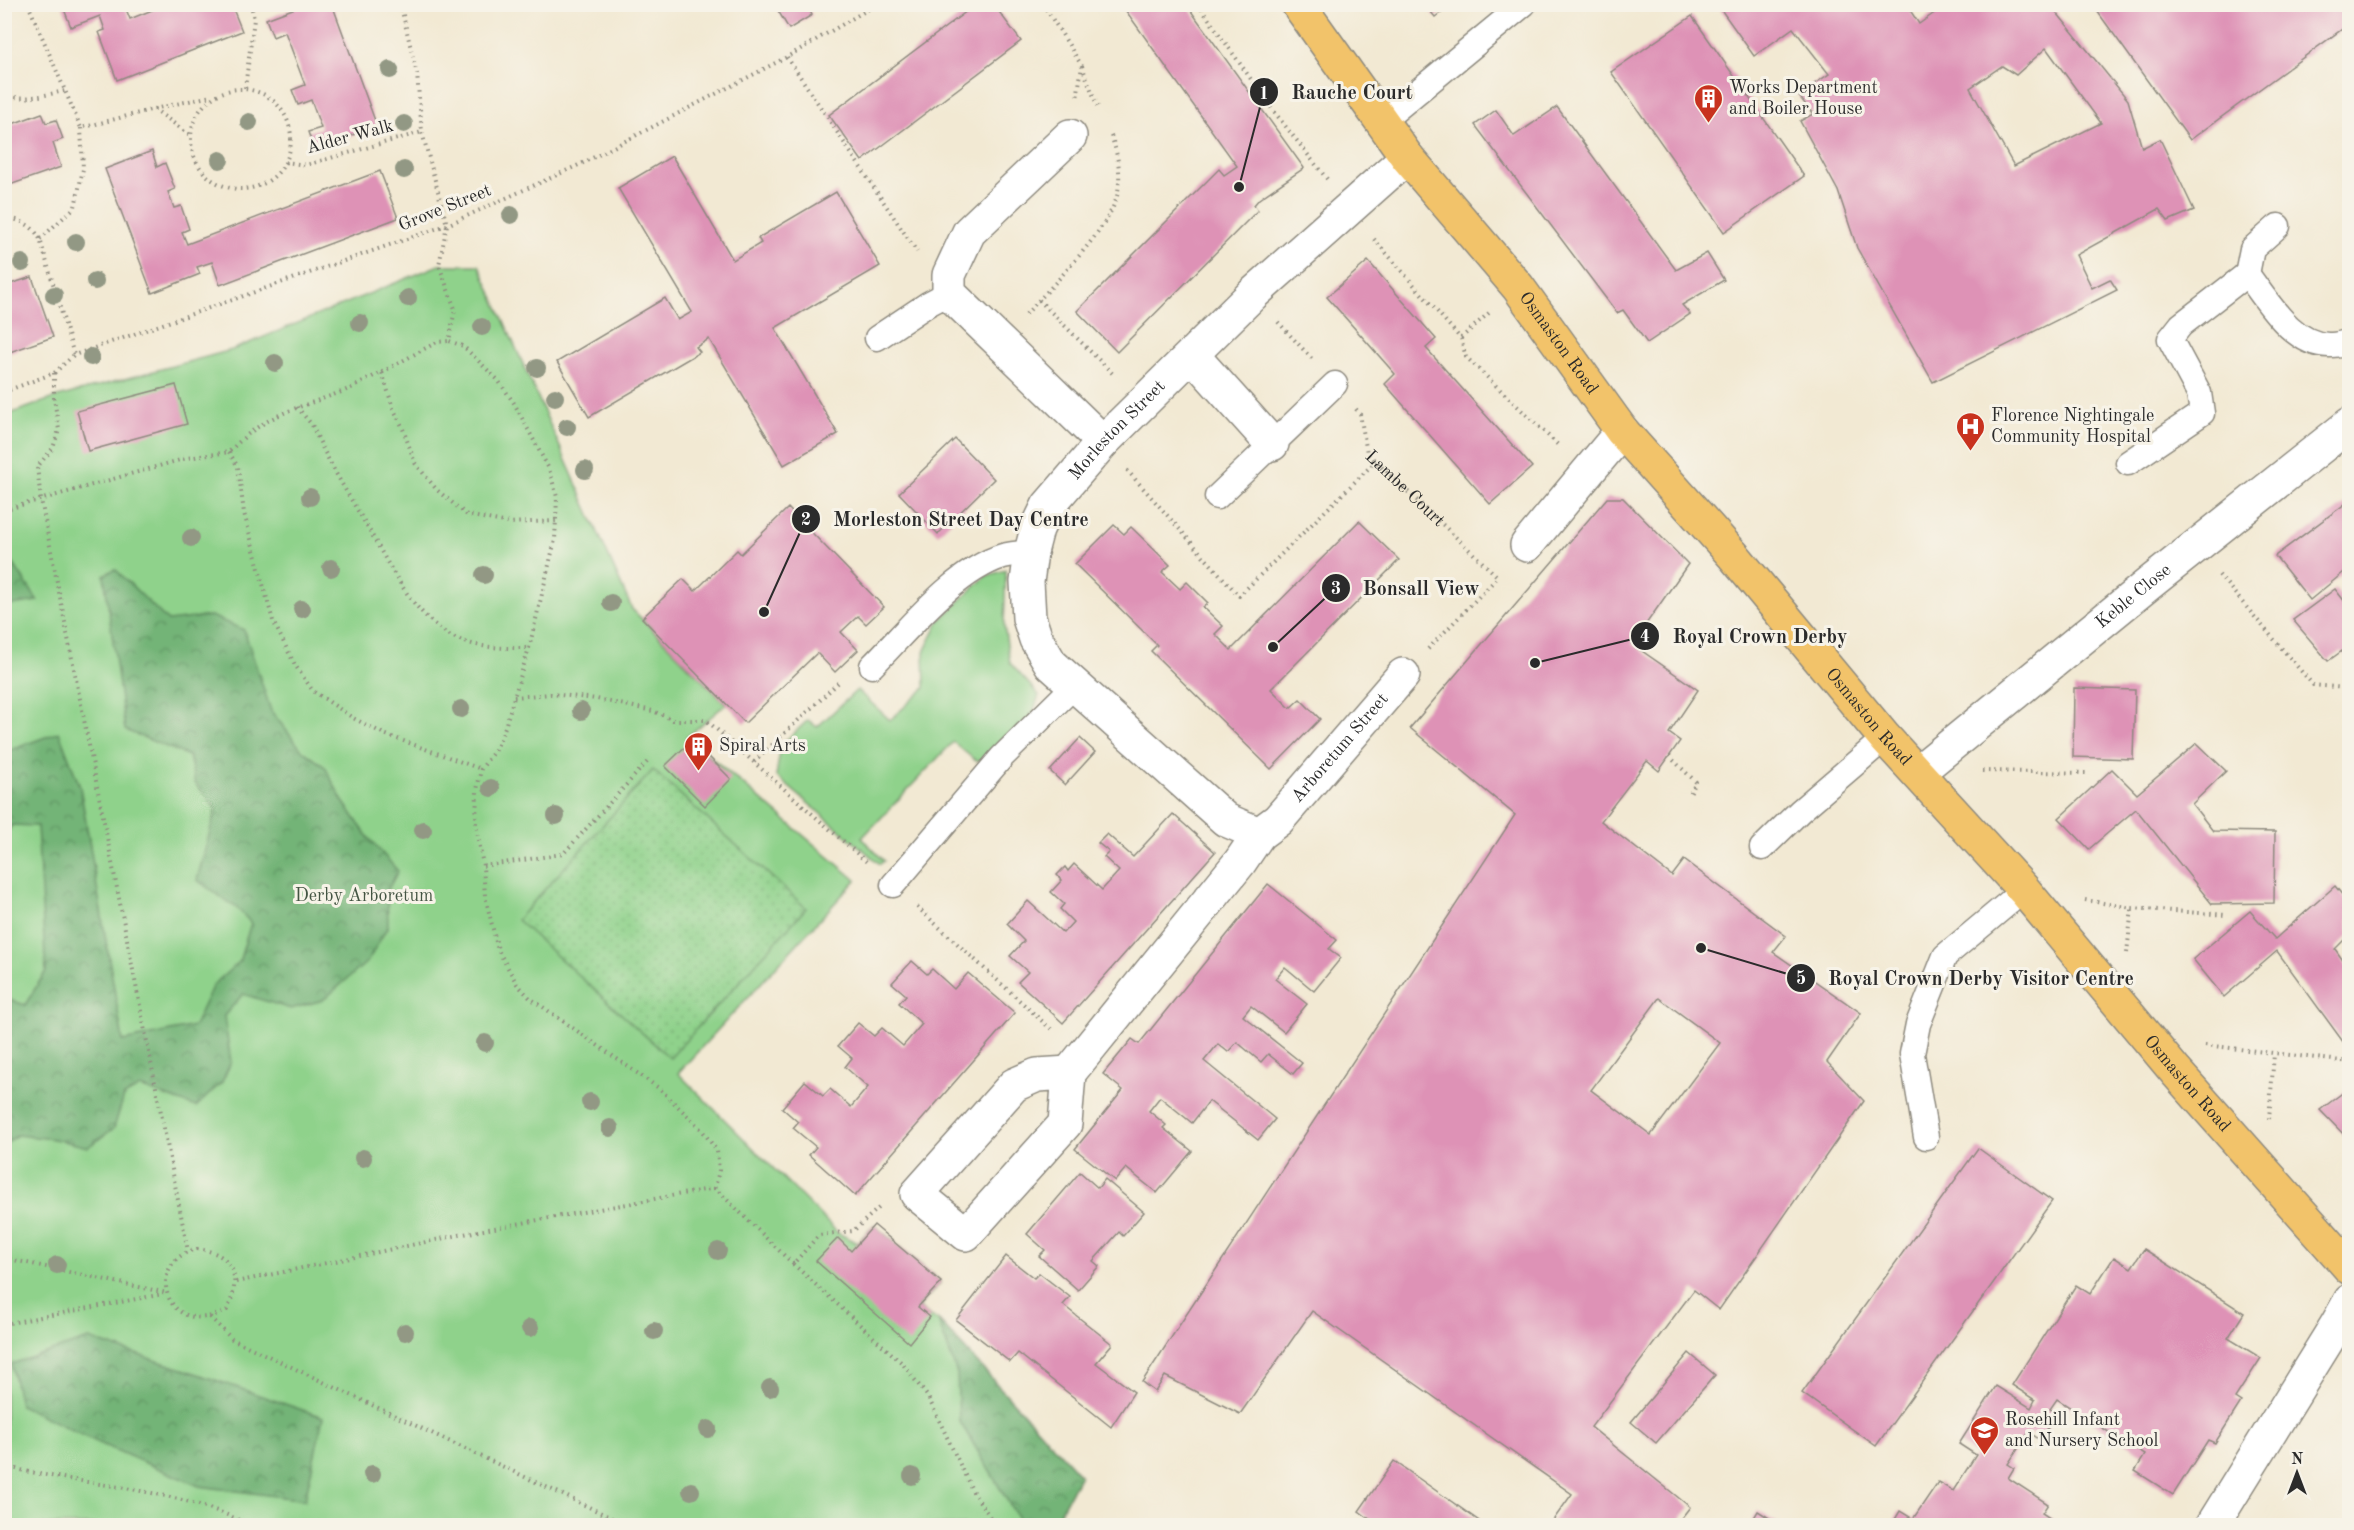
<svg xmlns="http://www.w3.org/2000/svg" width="2354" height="1530" font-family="'Old Standard TT',serif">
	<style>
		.green { fill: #8fd28b; stroke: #5d7e5b; stroke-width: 1.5 }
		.forest { fill: url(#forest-crowns); stroke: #4f7051; stroke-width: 1.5 }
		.garden { fill: url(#garden-dots); stroke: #5d7e5b; stroke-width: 1.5 }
		.building { fill: #de92b6; fill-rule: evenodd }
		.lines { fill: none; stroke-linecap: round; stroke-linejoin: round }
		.lane-casing { stroke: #8e8a7f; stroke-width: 27 }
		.street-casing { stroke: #8e8a7f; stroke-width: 36 }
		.primary-casing { stroke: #8e8a7f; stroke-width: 36 }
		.path { stroke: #8e8a7f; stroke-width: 4; stroke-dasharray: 1.5 4.5; stroke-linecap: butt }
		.lane { stroke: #fff; stroke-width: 24 }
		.street { stroke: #fff; stroke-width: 33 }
		.primary { stroke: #f2c36a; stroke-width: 33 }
		.tree { fill: #929884 }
		.labels { text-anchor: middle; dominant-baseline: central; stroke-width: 6; stroke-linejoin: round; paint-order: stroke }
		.poi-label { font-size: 18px; fill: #2b2b2b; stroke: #f7f3e8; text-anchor: start }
		.street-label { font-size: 18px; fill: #2b2b2b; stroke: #f7f3e8 }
		.park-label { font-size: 18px; fill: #445543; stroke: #f7f3e8 }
		.leader { fill: none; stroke: #2b2b2b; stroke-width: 2 }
		.callout-dot { fill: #2b2b2b; stroke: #f7f3e8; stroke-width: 2 }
		.mark-label { font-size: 18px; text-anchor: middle; font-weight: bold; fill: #fff }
		.callout-label { font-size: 20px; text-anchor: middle; font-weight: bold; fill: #2b2b2b; stroke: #f7f3e8; stroke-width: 6; stroke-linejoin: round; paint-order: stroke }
	</style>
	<defs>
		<pattern id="forest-crowns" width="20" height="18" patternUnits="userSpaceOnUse" patternTransform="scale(1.5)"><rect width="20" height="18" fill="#73b477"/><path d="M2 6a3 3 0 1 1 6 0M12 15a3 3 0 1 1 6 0" fill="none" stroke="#5f9362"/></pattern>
		<pattern id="garden-dots" width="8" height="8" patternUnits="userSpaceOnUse" patternTransform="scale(1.5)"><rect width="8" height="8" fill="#8fd28b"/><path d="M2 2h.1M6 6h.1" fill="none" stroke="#7cb478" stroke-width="1.8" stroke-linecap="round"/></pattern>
	</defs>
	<rect width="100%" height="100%" fill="#f7f3e8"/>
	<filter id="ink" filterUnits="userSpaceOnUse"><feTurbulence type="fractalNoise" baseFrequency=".0167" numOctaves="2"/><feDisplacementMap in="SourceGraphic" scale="12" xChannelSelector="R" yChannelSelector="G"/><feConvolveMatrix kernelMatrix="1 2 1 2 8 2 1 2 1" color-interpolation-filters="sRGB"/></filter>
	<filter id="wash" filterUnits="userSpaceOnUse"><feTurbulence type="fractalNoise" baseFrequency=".008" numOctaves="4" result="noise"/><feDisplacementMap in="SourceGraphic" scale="24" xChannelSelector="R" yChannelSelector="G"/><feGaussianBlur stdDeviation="1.35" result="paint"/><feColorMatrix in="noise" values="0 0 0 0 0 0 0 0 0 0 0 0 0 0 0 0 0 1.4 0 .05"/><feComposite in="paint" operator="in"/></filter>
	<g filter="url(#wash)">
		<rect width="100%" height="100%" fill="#f2e9d3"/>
		<g class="green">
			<polygon points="439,265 479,265 632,609 726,704 687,737 856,880 678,1073 838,1233 857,1243 874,1225 941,1282 919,1307 930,1317 938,1320 1080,1475 1058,1516 1091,1525 5,1525 4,416 54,398 232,350"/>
			<polygon points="1006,570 1004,625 1010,663 1039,695 1032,716 988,761 976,761 953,742 862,838 884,861 880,864 776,776 781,745 808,720 817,727 857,690 890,720 925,688 924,652 940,620 986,576"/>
		</g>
		<g class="forest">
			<polygon points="4,551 5,551 38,601 5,606"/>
			<polygon points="115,569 168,621 211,616 244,630 271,711 301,749 325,767 342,800 368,837 398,871 387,891 388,926 368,961 323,1000 291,1009 243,994 224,1016 231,1062 222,1082 196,1107 140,1087 124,1096 114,1128 88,1147 54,1139 17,1135 5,1145 5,998 25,1005 46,971 37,826 12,825 5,836 5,752 59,732 80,787 123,1041 194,1026 213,985 239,962 251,923 238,909 197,880 216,809 195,783 189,756 125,730 104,575"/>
			<polygon points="938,1320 1080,1475 1058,1516 1091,1525 1022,1525 959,1420 957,1374"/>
			<polygon points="89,1339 189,1371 323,1417 305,1500 199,1486 99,1443 20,1405 11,1364"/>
		</g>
		<polygon class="garden" points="653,770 806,908 670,1058 517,920"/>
		<g id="blocks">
			<g class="building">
				<polygon points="62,4 124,4 130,19 167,4 231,4 242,31 117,80 99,32 105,30 100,16 71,27"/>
				<polygon points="306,4 332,4 377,126 314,149 308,132 321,128 311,100 298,105 292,90 305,85 285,32 273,37 266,19"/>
				<polygon points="774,4 806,4 812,15 789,29"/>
				<polygon points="1121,4 1186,4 1304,168 1259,199 1254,205 1258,210 1117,352 1077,311 1219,169 1224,175 1237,166"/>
				<path d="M1717,4H1906L1919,24L1947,4H2057L2053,8L2128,100L2142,148L2160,139L2194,210L2168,221L2159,209L2076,255L2092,288L2110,279L2117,290L1933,382L1857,248L1838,191L1800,121L1813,114L1798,95L1829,74L1793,28L1754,56ZM2046,48L2101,123L2014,166L1970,88L2002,66L2016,75Z"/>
				<polygon points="2092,4 2349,4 2349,24 2190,140"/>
				<polygon points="975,5 994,5 1021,41 862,161 829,115"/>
				<polygon points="1425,5 1451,5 1435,17"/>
				<polygon points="1692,16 1804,176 1724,232 1611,72"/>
				<polygon points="1557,107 1676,270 1707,253 1724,280 1682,305 1690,314 1647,343 1623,310 1617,313 1475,125 1496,110 1514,136"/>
				<polygon points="42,113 46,123 56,120 63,139 53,143 61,167 4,187 4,127"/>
				<polygon points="152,151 157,167 165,163 175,189 168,192 174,208 181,206 189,229 182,232 187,244 380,171 398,218 220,285 212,262 197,267 200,274 152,293 105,169"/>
				<polygon points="672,156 733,260 761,243 758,238 836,192 880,266 775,328 838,434 784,465 709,339 696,347 700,352 589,417 557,362 665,298 678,320 692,312 618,188"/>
				<polygon points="1368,261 1436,339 1426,348 1532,467 1490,504 1385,384 1395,374 1327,297"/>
				<polygon points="32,277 53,337 4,354 4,286"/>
				<polygon points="176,385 187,424 88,451 77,411"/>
				<polygon points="955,439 994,479 938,534 899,493"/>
				<path d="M1607,498H1623L1688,564L1632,644L1698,690L1669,733L1680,741L1659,771L1647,761L1601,821L1672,876L1684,860L1786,936L1773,952L1861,1013L1827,1062L1864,1101L1719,1310L1694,1290L1591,1427L1690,1507L1675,1526H1549L1572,1494L1312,1311L1240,1414L1165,1376L1155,1392L1142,1382L1515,815L1410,728ZM1659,998L1720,1043L1651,1135L1591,1090Z"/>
				<polygon points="2349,501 2349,568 2310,600 2275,556"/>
				<polygon points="788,508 884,607 866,624 858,616 841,632 858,650 835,672 817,653 745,723 642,618 683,579 695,591 737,550 741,554"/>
				<polygon points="1359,521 1399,560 1271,689 1290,708 1300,699 1320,719 1271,769 1151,651 1157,645 1075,564 1114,525 1124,534 1131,527 1170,565 1162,572 1180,589 1187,582 1208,603 1203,607 1223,626 1215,634 1231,650"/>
				<polygon points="2335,589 2349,607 2349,659 2342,651 2328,661 2293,620"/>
				<polygon points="2074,688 2135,690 2133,759 2073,757"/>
				<polygon points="1080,738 1095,752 1065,785 1050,771"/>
				<polygon points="692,740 731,779 705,806 665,766"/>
				<polygon points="2197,743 2226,771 2192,804 2213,831 2275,832 2274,903 2212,904 2136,809 2089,849 2059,818 2112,769 2137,794"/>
				<polygon points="1173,814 1215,852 1063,1023 1018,982 1028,972 1010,956 1024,941 1007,924 1028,901 1063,933 1073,922 1060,909 1064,904 1051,892 1062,880 1057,875 1065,867 1068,871 1074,864 1102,890 1119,871 1104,857 1109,852 1098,843 1107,834 1133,857"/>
				<polygon points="1268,884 1337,940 1329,949 1341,958 1314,991 1285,967 1275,979 1307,1004 1284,1032 1251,1006 1243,1016 1302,1063 1293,1074 1268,1054 1261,1062 1237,1042 1228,1052 1218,1044 1204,1061 1275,1119 1258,1140 1209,1101 1192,1123 1160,1097 1149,1111 1166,1125 1163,1128 1192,1151 1157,1193 1126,1168 1115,1181 1075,1149 1123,1090 1103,1074 1132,1039 1139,1044"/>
				<polygon points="2335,886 2349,903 2349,935 2335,949 2349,969 2349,1050 2277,951 2224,997 2193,959 2250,911 2275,939"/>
				<polygon points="912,961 927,974 932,969 954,989 968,973 1015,1013 855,1196 809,1155 816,1147 793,1128 798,1122 782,1108 805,1081 823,1096 830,1089 851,1107 868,1087 845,1067 852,1058 838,1046 858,1023 874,1036 882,1028 903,1046 922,1024 899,1003 906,995 892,983"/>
				<polygon points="2349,1088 2349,1140 2320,1110"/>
				<polygon points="1978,1148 2052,1201 1876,1446 1802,1393"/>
				<polygon points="1080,1172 1098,1188 1105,1179 1144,1212 1123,1236 1119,1232 1093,1261 1099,1266 1078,1290 1039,1256 1045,1250 1027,1234"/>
				<polygon points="874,1225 941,1282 918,1307 930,1317 909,1343 816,1261 838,1238 851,1251"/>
				<polygon points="2144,1249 2244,1313 2228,1338 2261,1358 2235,1398 2241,1402 2215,1443 2208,1440 2173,1495 2135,1471 2145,1455 2057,1399 2050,1409 2057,1414 2040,1440 2029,1432 2008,1464 2014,1468 2008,1478 2048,1504 2042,1513 2062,1526 1891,1526 1900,1511 1913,1519 1938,1482 1953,1491 1976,1455 1959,1444 1996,1386 2031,1408 2035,1400 2012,1385 2076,1285 2090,1294 2114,1257 2131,1268"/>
				<polygon points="1006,1256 1034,1278 1039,1273 1070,1297 1063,1305 1112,1344 1096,1363 1134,1392 1111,1427 1018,1353 1010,1362 956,1320"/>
				<polygon points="1689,1353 1715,1375 1656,1443 1631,1422"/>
				<polygon points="1394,1461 1479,1521 1475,1526 1379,1526 1359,1511"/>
				<polygon points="1758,1511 1782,1526 1749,1526"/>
			</g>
		</g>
	</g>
	<g filter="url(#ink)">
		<use href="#blocks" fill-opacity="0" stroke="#8e8a7f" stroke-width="1.5"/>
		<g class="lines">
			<defs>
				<g id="lane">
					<polyline points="1382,121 1524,4"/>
					<polyline points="2247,274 2252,249 2278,226"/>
					<polyline points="877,338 928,304 949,293"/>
					<path d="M2128,463L2202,413L2199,393L2170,339L2181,325L2247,274C2267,300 2293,347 2331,345C2337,345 2344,343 2350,341"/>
					<polyline points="1217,497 1335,384"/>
					<path d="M872,666C908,630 954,571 1003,556C1012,554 1022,553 1031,552"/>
					<polyline points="1762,848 1800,811 1885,738"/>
					<polyline points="893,885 1002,757 1074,686"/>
					<polyline points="1926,1137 1912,1054 1918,1024 1945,956 2024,890"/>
				</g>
				<g id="street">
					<polyline points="1070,136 969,232 949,275 949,293 1103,442"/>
					<polyline points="1192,355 1272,444"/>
					<polyline points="1527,545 1622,431"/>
					<path id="s2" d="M1918,772L2151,582L2350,424"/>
					<path id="s3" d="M1259,834L1226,820L1051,664L1036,639L1029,618L1027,582L1031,552L1037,529L1048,506L1103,442L1253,294L1407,157"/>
					<path id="s4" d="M1069,1073L1240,862L1259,834L1278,820L1403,675"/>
					<polygon points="1069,1073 1065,1124 966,1234 917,1194 1014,1085 1037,1075"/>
					<polyline points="2212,1526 2336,1326 2350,1301"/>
				</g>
				<g id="primary">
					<path id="s5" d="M1298,4L1407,157L1518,287L1622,431L1733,555L1885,738L2024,890L2176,1072L2350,1268"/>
				</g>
			</defs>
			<use href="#lane" class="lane-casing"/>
			<use href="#street" class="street-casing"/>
			<use href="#primary" class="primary-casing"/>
			<g class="path">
				<polyline points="28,4 81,128 154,109 190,135"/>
				<polyline points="398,4 402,11 417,74 422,132 447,225 439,265 455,309 449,341 463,346 498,380 514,403 549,469 557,497 555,540 529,648 505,727 497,747 481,769 477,790 476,824 483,866 485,896 498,950 517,984 530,998 660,1089 702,1130 717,1151 719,1170 715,1188 793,1264 819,1235 853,1231 882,1205"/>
				<polyline points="1043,4 1082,66 1077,99"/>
				<polyline points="1198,4 1272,109 1327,179"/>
				<polyline points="787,57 917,252"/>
				<polyline points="1082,66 1099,110"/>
				<polyline points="245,88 254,19 251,4"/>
				<circle cx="241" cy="139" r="50"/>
				<path d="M4,93C20,103 48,94 65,91"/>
				<polyline points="154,109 211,96"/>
				<polyline points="285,162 306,165 422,132"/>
				<path d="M4,217C20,220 32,224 40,239L74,355"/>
				<polyline points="40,239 75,207 83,169 81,128"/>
				<polyline points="1374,239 1461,339 1466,357 1559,446"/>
				<polyline points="1039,300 1115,376"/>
				<path d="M1026,314C1051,287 1109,229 1117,196C1122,174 1118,154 1110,133"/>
				<polyline points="1278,322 1313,360"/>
				<polyline points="1461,338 1491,311"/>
				<polyline points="382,372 437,342 449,341"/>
				<polyline points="54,373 54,398 59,430 53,448 37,467 41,500 188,1251"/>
				<polyline points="4,392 54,373 74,355 447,225 581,164 787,57 877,4"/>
				<path d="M297,407L312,425C327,460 347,493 367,526C389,564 412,615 453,637C477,649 503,648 529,648"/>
				<path id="s1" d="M1356,409L1360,414L1367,453L1498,577"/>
				<polyline points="229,452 238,467 244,513 273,621 295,665 313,691 353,718 384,734 481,769"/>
				<polyline points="1127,470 1239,596 1376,461"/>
				<path d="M4,510L187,458L229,452C265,413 297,409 344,391C357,386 369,378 382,372L393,408L402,426L415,463L437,490L467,515L509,523L557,521"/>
				<polyline points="2219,575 2313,685 2345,688 2350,695"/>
				<polyline points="1428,649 1498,577"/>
				<polyline points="514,697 551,694 597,699 653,711 673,720 706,720 869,864"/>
				<polyline points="1669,756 1696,782 1690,794"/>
				<polyline points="754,762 841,680"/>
				<polyline points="1982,771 2088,773"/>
				<polyline points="483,866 563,854 649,760"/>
				<polyline points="2085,900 2132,908 2227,915"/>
				<polyline points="917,907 1053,1031"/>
				<polyline points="2127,953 2132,908"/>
				<polyline points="2205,1045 2350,1062"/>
				<polyline points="2269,1119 2274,1054"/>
				<path d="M197,1249C235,1253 242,1278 227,1310C165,1342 142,1261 197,1249Z"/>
				<polyline points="4,1258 167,1293"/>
				<polyline points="793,1264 902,1363 928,1397 973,1492 996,1526"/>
				<polyline points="236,1282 478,1231 715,1188"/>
				<polyline points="210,1317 232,1339 629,1526"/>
				<polyline points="4,1324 163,1294"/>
				<path d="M4,1466C86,1487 175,1486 251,1526"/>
			</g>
			<use href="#lane" class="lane"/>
			<use href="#street" class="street"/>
			<use href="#primary" class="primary"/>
		</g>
		<g class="tree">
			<circle cx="390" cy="70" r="9"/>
			<circle cx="249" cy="122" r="9"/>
			<circle cx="404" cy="124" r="9"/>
			<circle cx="220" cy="160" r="9"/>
			<circle cx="404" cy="170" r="9"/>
			<circle cx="511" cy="215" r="9"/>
			<circle cx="76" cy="242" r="9"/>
			<circle cx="22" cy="263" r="9"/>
			<circle cx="95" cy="281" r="9"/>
			<circle cx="54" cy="295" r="9"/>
			<circle cx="408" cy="298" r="9"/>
			<circle cx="360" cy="323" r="9"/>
			<circle cx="482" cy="327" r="9"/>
			<circle cx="91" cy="357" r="9"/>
			<circle cx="275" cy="363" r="9"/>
			<circle cx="537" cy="368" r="9"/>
			<circle cx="555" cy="397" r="9"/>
			<circle cx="567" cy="427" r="9"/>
			<circle cx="585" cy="470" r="9"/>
			<circle cx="310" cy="497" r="9"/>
			<circle cx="191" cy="538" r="9"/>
			<circle cx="331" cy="568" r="9"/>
			<circle cx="484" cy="575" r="9"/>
			<circle cx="611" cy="603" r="9"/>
			<circle cx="302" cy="609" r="9"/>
			<circle cx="461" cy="709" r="9"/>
			<circle cx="581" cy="711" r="9"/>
			<circle cx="491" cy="788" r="9"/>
			<circle cx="556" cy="816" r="9"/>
			<circle cx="423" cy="830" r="9"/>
			<circle cx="485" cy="1043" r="9"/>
			<circle cx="590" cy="1102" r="9"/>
			<circle cx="610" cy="1128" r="9"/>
			<circle cx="363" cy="1158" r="9"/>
			<circle cx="718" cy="1251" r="9"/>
			<circle cx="57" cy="1265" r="9"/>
			<circle cx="530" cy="1328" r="9"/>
			<circle cx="654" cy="1331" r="9"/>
			<circle cx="405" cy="1332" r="9"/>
			<circle cx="770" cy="1388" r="9"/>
			<circle cx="708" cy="1429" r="9"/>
			<circle cx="372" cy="1474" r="9"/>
			<circle cx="912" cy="1476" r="9"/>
			<circle cx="691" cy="1491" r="9"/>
		</g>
	</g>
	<defs>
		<symbol id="building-pin" viewBox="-11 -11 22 30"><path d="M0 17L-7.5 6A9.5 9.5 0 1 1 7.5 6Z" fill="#c8321e" stroke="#f7f3e8"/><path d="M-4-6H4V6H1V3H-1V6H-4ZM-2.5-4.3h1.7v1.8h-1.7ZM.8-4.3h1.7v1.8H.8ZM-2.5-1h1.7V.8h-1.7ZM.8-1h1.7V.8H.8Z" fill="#fff"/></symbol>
		<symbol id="hospital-pin" viewBox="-11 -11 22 30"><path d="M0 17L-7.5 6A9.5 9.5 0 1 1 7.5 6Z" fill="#c8321e" stroke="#f7f3e8"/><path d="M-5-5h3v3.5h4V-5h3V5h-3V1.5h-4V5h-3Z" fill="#fff"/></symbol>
		<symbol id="school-pin" viewBox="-11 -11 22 30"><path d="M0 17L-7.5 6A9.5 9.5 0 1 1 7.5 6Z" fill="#c8321e" stroke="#f7f3e8"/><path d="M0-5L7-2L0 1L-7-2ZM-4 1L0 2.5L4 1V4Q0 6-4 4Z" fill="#fff"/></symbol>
	</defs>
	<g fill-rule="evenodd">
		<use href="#building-pin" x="1692" y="82" width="33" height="45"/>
		<use href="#hospital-pin" x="1954" y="410" width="33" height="45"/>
		<use href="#building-pin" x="682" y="730" width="33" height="45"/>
		<use href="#school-pin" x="1968" y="1414" width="33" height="45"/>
	</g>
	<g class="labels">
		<g class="poi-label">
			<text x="1729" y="88">Works Department<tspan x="1729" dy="21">and Boiler House</tspan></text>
			<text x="1991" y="416">Florence Nightingale<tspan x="1991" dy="21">Community Hospital</tspan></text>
			<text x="719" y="746">Spiral Arts</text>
			<text x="2005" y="1420">Rosehill Infant<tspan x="2005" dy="21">and Nursery School</tspan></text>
		</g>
		<g class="street-label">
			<text transform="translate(350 137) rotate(-15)">Alder Walk</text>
			<text transform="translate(445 208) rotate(-22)">Grove Street</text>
			<text stroke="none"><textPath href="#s5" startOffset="428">Osmaston Road</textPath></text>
			<text stroke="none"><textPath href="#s3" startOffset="540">Morleston Street</textPath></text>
			<text stroke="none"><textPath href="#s1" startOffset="98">Lambe Court</textPath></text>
			<text stroke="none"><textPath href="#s2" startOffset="278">Keble Close</textPath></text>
			<text stroke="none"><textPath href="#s5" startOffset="914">Osmaston Road</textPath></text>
			<text stroke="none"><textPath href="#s4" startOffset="424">Arboretum Street</textPath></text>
			<text stroke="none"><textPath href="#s5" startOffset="1400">Osmaston Road</textPath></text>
		</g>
		<g class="park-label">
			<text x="364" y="896">Derby Arboretum</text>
		</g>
	</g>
	<path class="leader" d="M1239 187L1264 92M764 612L806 519M1273 647L1336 588M1535 663L1645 636M1701 948L1801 978"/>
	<g class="callout-dot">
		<circle cx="1239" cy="187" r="6"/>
		<circle cx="764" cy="612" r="6"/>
		<circle cx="1273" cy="647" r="6"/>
		<circle cx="1535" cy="663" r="6"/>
		<circle cx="1701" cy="948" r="6"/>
		<circle cx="1264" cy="92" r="15"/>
		<circle cx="806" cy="519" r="15"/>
		<circle cx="1336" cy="588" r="15"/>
		<circle cx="1645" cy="636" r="15"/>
		<circle cx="1801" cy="978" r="15"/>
	</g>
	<g class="mark-label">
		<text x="1264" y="99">1</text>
		<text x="806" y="525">2</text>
		<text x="1336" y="594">3</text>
		<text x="1645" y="642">4</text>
		<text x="1801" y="984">5</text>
	</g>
	<g class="callout-label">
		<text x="1352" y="99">Rauche Court</text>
		<text x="961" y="526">Morleston Street Day Centre</text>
		<text x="1421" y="595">Bonsall View</text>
		<text x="1760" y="643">Royal Crown Derby</text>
		<text x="1981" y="985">Royal Crown Derby Visitor Centre</text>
	</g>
	<rect width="2354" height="1530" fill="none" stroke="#f7f3e8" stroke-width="24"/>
	<g transform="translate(2297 1473)" stroke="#f7f3e8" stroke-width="4.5" paint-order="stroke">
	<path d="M0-4.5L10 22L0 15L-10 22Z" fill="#2b2b2b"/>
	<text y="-9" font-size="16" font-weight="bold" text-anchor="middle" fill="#2b2b2b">N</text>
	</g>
</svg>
